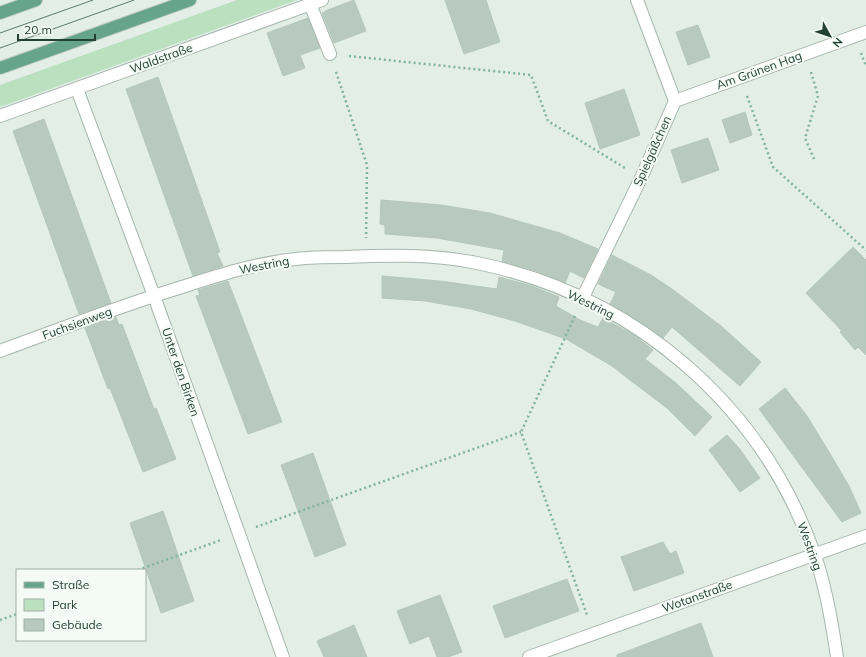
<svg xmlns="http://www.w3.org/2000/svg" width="866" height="657" font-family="Mulish,sans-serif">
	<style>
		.green { fill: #bbe0c0 }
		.building { fill: #b8c9c0; stroke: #b5c8bd }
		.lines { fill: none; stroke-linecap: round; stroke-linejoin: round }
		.minor-casing { stroke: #a5b6ad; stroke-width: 14 }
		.major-casing { stroke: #c1cac6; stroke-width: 14 }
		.path { stroke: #82b39c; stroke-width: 2.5; stroke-dasharray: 2 3; stroke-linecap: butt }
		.minor { stroke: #fff; stroke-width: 12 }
		.major { stroke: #66a58b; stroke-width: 12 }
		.tram { stroke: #5c7b6e; stroke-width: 1 }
		.labels { text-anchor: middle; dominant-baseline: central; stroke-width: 4; stroke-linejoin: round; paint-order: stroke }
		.street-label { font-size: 12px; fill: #224033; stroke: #f4faf6 }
	</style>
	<rect width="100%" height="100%" fill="#e3eee7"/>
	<polygon class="green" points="237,0 297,0 0,107 0,85"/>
	<g class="building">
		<polygon points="354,0 366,31 334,43 322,13 325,12 325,11"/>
		<polygon points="445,0 486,0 500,42 464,54"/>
		<polygon points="308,18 320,48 300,55 305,68 283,76 267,33"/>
		<polygon points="698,25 710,57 688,65 676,32"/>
		<polygon points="158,77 220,252 217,253 223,266 193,276 126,89"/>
		<polygon points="624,89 640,135 600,149 585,103"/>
		<polygon points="745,112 752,135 730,143 722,120"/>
		<polygon points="44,119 111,303 79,314 13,131"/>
		<polygon points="708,138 719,170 682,183 671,150"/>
		<polygon points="381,200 441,205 490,213 560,233 598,249 584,278 570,271 565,283 536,271 502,262 504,250 437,238 385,234 385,225 380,224"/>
		<polygon points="853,247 866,260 866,355 858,347 855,350 840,332 842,331 806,293"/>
		<polygon points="612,255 651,275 672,289 721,326 761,362 740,386 672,327 663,338 642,323 610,304 616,292 598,284"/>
		<polygon points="382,276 440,281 497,289 499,277 532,286 559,297 556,306 580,320 598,327 603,318 634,335 653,350 645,359 676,383 712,417 695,436 667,408 630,380 612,366 566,339 515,321 471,309 425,301 382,298"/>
		<polygon points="228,281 282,422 248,434 196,296 200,295 198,290"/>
		<polygon points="116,317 119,325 122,324 154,409 156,408 176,459 143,472 110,388 108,389 85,328"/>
		<polygon points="785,388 807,416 829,452 849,486 861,513 842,522 759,409"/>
		<polygon points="727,435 739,448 760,478 740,492 709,450"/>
		<polygon points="313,453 346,545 315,557 281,465"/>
		<polygon points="163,511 194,601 161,613 130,523"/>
		<polygon points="663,542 670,554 676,551 684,573 634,591 621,557"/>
		<polygon points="567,579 579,611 505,638 493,606"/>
		<polygon points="440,595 462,652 448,657 437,657 429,636 410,644 397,611"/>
		<polygon points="701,623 713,657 617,657 617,655"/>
		<polygon points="354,625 367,657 324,657 317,641"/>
	</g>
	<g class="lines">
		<defs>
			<g id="minor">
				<polyline points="310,4 330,54"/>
				<polyline points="77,89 154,296 283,657"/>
				<polyline points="675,101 866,32"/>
				<polyline points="0,116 322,0"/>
				<polyline points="583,297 641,178 675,101 637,0"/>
				<path d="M0,351C60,329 120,306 182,287C219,275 256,263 296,259C311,257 328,257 344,257C388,255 433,254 477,263C633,295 760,402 814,553C826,586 832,622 837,657"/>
				<polyline points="529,657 866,536"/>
			</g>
			<g id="major">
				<polyline points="0,13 36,0"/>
				<polyline points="0,68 190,0"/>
			</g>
		</defs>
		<use href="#minor" class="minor-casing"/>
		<use href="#major" class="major-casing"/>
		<g class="path">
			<polyline points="861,53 866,66"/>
			<polyline points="349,56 531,75 548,121 625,168"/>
			<polyline points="336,72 367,165 366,238"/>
			<polyline points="811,72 818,96 805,138 814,159"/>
			<polyline points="747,96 773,167 866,250"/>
			<polyline points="575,316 521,432 587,615"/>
			<polyline points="256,527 521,432"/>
			<polyline points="138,570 221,540"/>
			<polyline points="0,620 17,614"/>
		</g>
		<use href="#minor" class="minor"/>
		<use href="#major" class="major"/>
		<g class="tram">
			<polyline points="0,33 93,0"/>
			<polyline points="0,48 134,0"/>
		</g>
	</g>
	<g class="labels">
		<g class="street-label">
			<text transform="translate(161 58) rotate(-20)">Waldstraße</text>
			<text transform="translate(759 70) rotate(-20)">Am Grünen Hag</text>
			<text transform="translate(652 151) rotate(-66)">Spielgäßchen</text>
			<text transform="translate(264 265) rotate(-11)">Westring</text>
			<text transform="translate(591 304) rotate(26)">Westring</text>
			<text transform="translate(77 323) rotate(-20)">Fuchsienweg</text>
			<text transform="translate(181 372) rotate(71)">Unter den Birken</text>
			<text transform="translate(810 546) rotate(70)">Westring</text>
			<text transform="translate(697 596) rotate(-20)">Wotanstraße</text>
		</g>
	</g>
	<rect x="16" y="569" width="130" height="72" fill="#f4faf6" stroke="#a0b0a8"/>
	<rect x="24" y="582" width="20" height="6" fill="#66a58b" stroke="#a0b0a8"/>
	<text x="52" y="589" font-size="12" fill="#224033">Straße</text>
	<rect x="24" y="599" width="20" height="12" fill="#bbe0c0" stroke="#a0b0a8"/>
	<text x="52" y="609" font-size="12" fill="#224033">Park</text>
	<rect x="24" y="619" width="20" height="12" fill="#b8c9c0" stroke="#a0b0a8"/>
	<text x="52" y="629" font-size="12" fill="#224033">Gebäude</text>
	<g transform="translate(830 36) rotate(130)" stroke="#f4faf6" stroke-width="3" paint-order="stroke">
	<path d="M0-3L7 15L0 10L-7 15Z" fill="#224033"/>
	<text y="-6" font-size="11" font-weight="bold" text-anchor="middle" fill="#224033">N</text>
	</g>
	<path d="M18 34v6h77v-6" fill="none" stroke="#224033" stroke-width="2"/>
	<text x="24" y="34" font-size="12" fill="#224033" stroke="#f4faf6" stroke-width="3" paint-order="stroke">20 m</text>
</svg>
